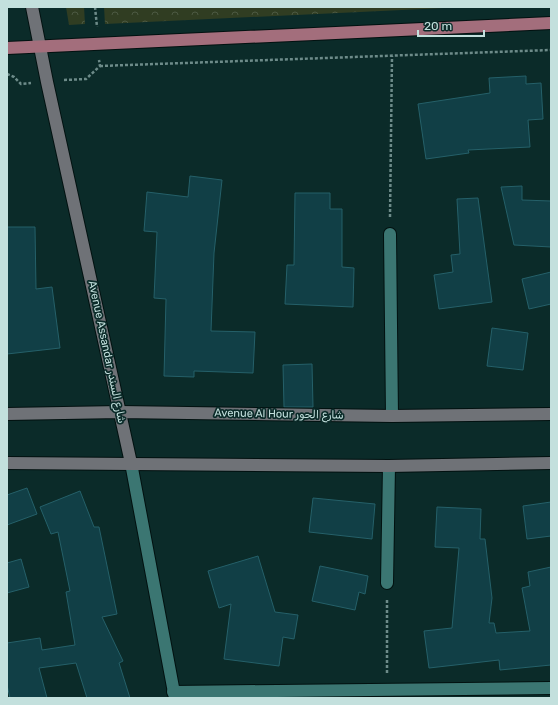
<svg xmlns="http://www.w3.org/2000/svg" width="558" height="705" font-family="Rubik,'Noto Sans Arabic',sans-serif">
	<style>
		.park { fill: url(#park-crowns) }
		.building { fill: #113f46; stroke: #256069 }
		.lines { fill: none; stroke-linecap: round; stroke-linejoin: round }
		.street-casing { stroke: #021110; stroke-width: 14 }
		.secondary-casing { stroke: #021110; stroke-width: 14 }
		.primary-casing { stroke: #021110; stroke-width: 14 }
		.path { stroke: #6d8b89; stroke-width: 2.5; stroke-dasharray: 3 2; stroke-linecap: butt }
		.street { stroke: #3b7672; stroke-width: 12 }
		.secondary { stroke: #6f7277; stroke-width: 12 }
		.primary { stroke: #a36e7c; stroke-width: 12 }
		.labels { text-anchor: middle; dominant-baseline: central; stroke-width: 3.5; stroke-linejoin: round; paint-order: stroke }
		.street-label { font-size: 11px; fill: #c3e0dd; stroke: #0b2b29 }
	</style>
	<defs>
		<pattern id="park-crowns" width="20" height="18" patternUnits="userSpaceOnUse"><rect width="20" height="18" fill="#303d22"/><path d="M2 6a3 3 0 1 1 6 0M12 15a3 3 0 1 1 6 0" fill="none" stroke="#4c5942"/></pattern>
	</defs>
	<rect width="100%" height="100%" fill="#0b2b29"/>
	<g class="park">
		<polygon points="66,7 84,7 85,24 69,25"/>
		<polygon points="104,7 465,7 105,24"/>
	</g>
	<g class="building">
		<polygon points="526,76 526,84 541,83 543,119 528,120 530,147 468,150 469,153 426,159 418,104 490,93 489,78"/>
		<polygon points="190,176 222,180 214,253 211,331 255,332 253,373 194,371 194,377 164,376 166,299 154,298 157,232 144,231 147,192 188,197"/>
		<polygon points="522,186 522,200 551,201 551,247 514,245 501,187"/>
		<polygon points="295,193 330,193 330,209 342,209 342,267 354,268 353,307 285,304 287,265 294,265"/>
		<polygon points="478,198 492,302 439,309 434,275 453,272 451,255 460,254 457,199"/>
		<polygon points="7,227 35,227 36,289 52,287 60,348 7,354"/>
		<polygon points="551,272 551,304 529,309 522,279"/>
		<polygon points="492,328 528,333 523,370 487,366"/>
		<polygon points="312,364 313,407 284,407 283,365"/>
		<polygon points="27,488 37,514 7,525 7,495"/>
		<polygon points="80,491 94,527 99,527 117,614 102,617 123,661 119,663 130,698 87,698 76,663 39,668 47,698 10,698 7,685 7,643 40,638 42,650 75,645 66,592 70,591 58,532 51,534 40,507"/>
		<polygon points="313,498 375,504 372,539 309,532"/>
		<polygon points="551,502 551,536 527,539 523,506"/>
		<polygon points="437,507 481,509 480,539 485,539 492,598 489,623 494,623 496,633 530,631 522,588 530,586 528,572 551,567 551,665 500,670 499,660 429,668 424,631 452,628 459,548 435,547"/>
		<polygon points="258,556 275,612 298,615 294,639 283,637 279,666 224,659 231,604 219,608 208,571"/>
		<polygon points="21,559 29,587 7,593 7,563"/>
		<polygon points="320,566 368,576 365,594 359,592 355,610 312,601"/>
	</g>
	<g class="lines">
		<defs>
			<g id="street">
				<polyline points="390,234 392,416"/>
				<polyline points="131,463 175,698"/>
				<polyline points="387,583 389,466"/>
				<polyline points="173,692 551,688"/>
			</g>
			<g id="secondary">
				<polyline points="32,7 47,82 131,463"/>
				<polyline points="7,414 120,412 392,416 551,414"/>
				<polyline points="7,463 389,466 551,463"/>
			</g>
			<polyline id="primary" points="7,48 551,23"/>
		</defs>
		<use href="#street" class="street-casing"/>
		<use href="#secondary" class="secondary-casing"/>
		<use href="#primary" class="primary-casing"/>
		<g class="path">
			<polyline points="95,7 97,27"/>
			<polyline points="100,66 551,50"/>
			<polyline points="7,74 14,77 21,84 31,83"/>
			<polyline points="64,80 86,79 100,66 99,60"/>
			<polyline points="390,217 392,56"/>
			<polyline points="387,600 387,673"/>
		</g>
		<use href="#street" class="street"/>
		<use href="#secondary" class="secondary"/>
		<use href="#primary" class="primary"/>
	</g>
	<g class="labels">
		<g class="street-label">
			<text transform="translate(107 352) rotate(78)">Avenue Assandar شارع السندر</text>
			<text transform="translate(279 414) rotate(1)">Avenue Al Hour شارع الحور</text>
		</g>
	</g>
	<rect width="558" height="705" fill="none" stroke="#c3e0dd" stroke-width="16"/>
	<path d="M418 30v6h66v-6" fill="none" stroke="#c3e0dd" stroke-width="2"/>
	<text x="424" y="30" font-size="12" fill="#c3e0dd" stroke="#0b2b29" stroke-width="3" paint-order="stroke">20 m</text>
</svg>
